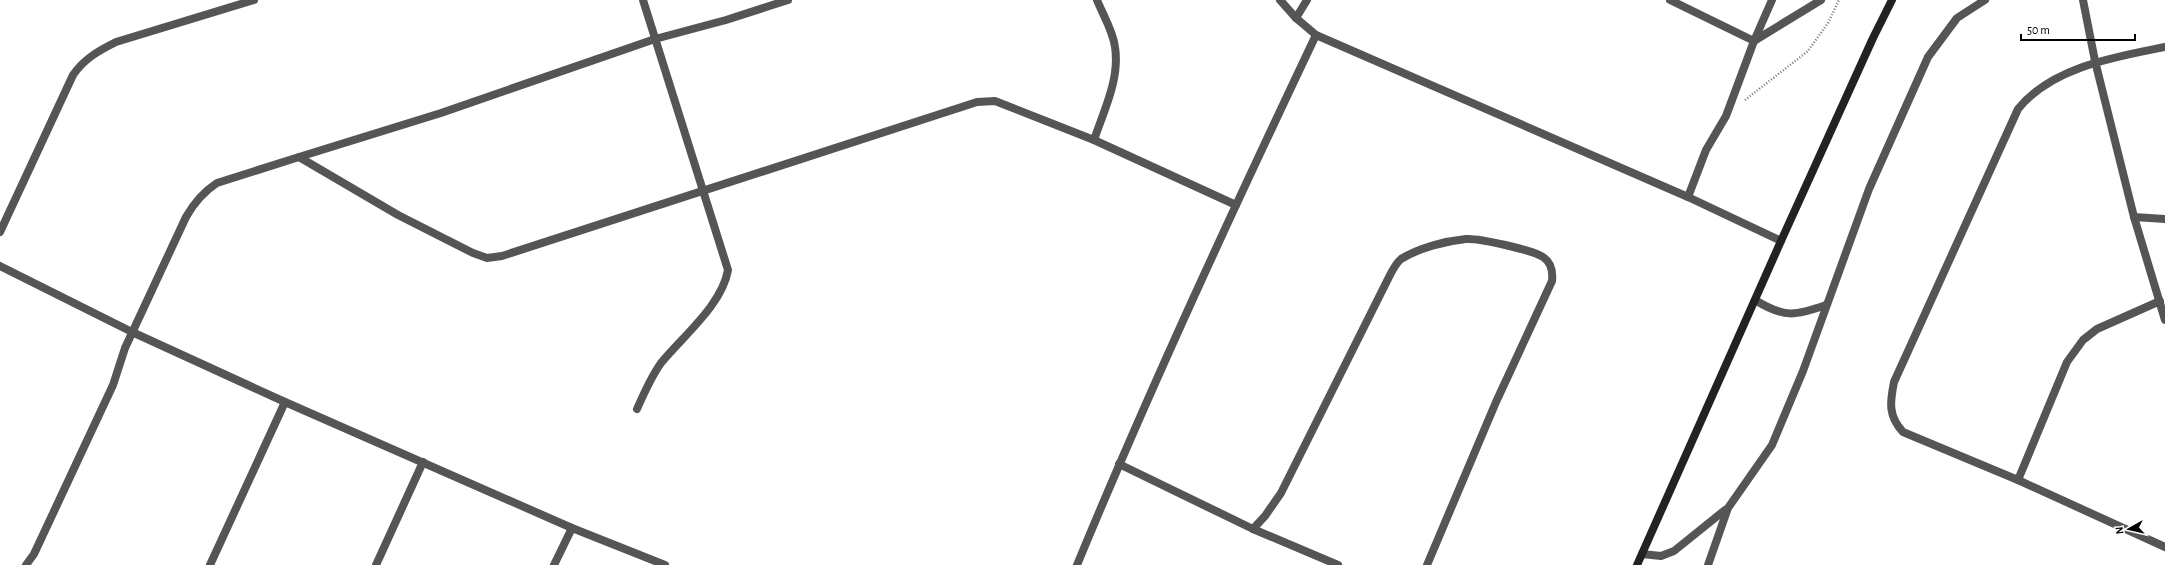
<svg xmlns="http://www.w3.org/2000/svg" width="2165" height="565" font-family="'Alegreya Sans',sans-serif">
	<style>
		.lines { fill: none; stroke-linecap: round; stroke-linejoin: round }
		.path { stroke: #777; stroke-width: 2.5; stroke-dasharray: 1 2; stroke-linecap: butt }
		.street { stroke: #555; stroke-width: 8 }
		.secondary { stroke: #222; stroke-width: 8 }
	</style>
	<rect width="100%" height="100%" fill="#fff"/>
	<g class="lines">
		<polyline class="path" points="1745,100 1808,51 1828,23 1839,0"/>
		<g class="street">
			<polyline points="1280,0 1296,18 1316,35 1688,197 1781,241"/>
			<polyline points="1670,0 1754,41 1726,116 1706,150 1688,197"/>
			<polyline points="1772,0 1754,41 1821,0"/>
			<polyline points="2083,0 2095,61 2134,217 2165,320"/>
			<polyline points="1296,18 1307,0"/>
			<path d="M2165,47C2115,57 2052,67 2018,109L1894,382C1890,402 1888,416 1903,432L2018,480L2165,547"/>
			<path d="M1094,140C1104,110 1120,79 1115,47C1113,31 1103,15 1097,0"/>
			<polyline points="299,157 441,113 655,39 726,20 788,0"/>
			<polyline points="2134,217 2165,219"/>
			<path d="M0,232L73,75C84,59 98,51 116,42L254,0"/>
			<polyline points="0,266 132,332 285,402 572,528 665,565"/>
			<path d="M1755,300C1784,318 1795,316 1826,305"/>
			<path d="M637,409C644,393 651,377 661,363C683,336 722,305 728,270L643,0"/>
			<polyline points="1119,464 1253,529 1338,565"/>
			<polyline points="2018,480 2067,362 2083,340 2097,329 2160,301"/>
			<path d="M1253,529L1265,516L1281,493L1389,277C1392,271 1396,263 1401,259C1419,248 1445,241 1466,239C1479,238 1532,250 1543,257C1552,263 1553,272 1552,281L1496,402L1427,565"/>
			<polyline points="1642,554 1661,556 1674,551 1725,510"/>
			<path d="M26,565L34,554L113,385L125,348L186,217C194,203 203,192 217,183L299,157L398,215L473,253L487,258L502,256L977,102L995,101L1094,140L1236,205"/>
			<polyline points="210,565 285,402"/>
			<polyline points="376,565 423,462"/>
			<polyline points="554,565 572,528"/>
			<path d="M1077,565C1151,386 1233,210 1316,35"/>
			<polyline points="1708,565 1728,508 1772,445 1803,371 1869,189 1928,57 1957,18 1985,0"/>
		</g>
		<polyline class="secondary" points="1637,565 1781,241 1873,38 1892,0"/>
	</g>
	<g transform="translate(2129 529) rotate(262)" stroke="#ffffff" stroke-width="3" paint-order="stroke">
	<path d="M0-3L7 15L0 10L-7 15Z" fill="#000000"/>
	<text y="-6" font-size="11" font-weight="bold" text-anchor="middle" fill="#000000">N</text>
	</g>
	<path d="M2021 34v6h114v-6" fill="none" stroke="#000000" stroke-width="2"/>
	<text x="2027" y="34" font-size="12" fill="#000000" stroke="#ffffff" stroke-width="3" paint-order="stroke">50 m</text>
</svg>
